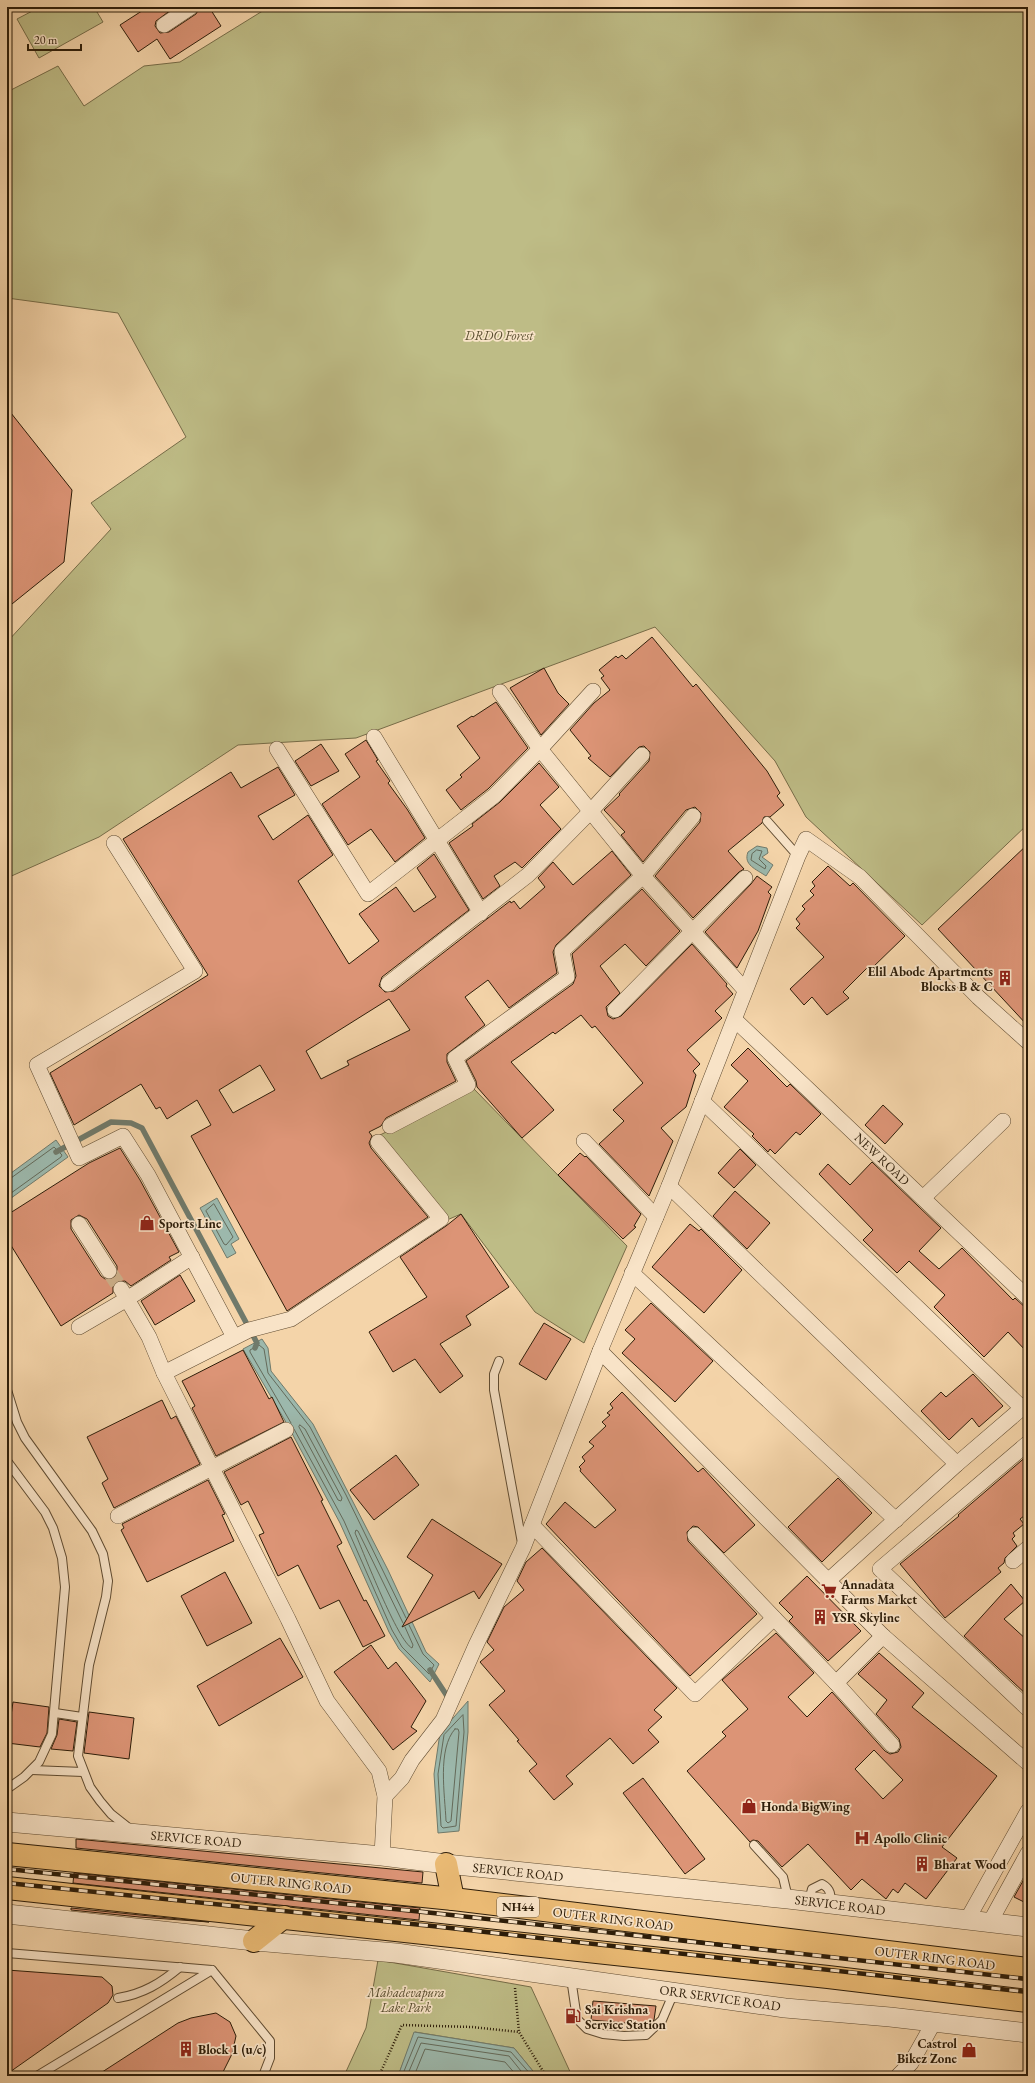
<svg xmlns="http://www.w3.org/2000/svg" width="1035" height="2083" font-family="'EB Garamond',serif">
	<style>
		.green { fill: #bebc86; stroke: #766c48 }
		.water { fill: #9cb8ac; stroke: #707a6b }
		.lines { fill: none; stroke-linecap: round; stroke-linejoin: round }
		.shore { stroke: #646a5a; stroke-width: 1 }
		.stream { stroke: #707a6b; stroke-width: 5.5 }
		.building { fill: #dc9476; stroke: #2d1d09; fill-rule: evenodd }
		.minor-tunnel { stroke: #ccaf89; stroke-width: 15; stroke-dasharray: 15 8; stroke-linecap: butt }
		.service-casing { stroke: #5f4b31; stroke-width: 10 }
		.minor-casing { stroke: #5f4b31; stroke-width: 16 }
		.tertiary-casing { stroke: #5f4b31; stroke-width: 20 }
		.trunk-casing { stroke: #2d1d09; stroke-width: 24 }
		.path { stroke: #2d1d09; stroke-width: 2.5; stroke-dasharray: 1 2; stroke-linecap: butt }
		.service { stroke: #f8e3c7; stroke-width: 8 }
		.minor { stroke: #f8e3c7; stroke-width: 15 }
		.tertiary { stroke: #f8e3c7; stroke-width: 19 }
		.trunk { stroke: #eaba74; stroke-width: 22 }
		.rail-casing { stroke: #2d1d09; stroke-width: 4.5 }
		.rail { stroke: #f8e3c7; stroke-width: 3; stroke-dasharray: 9; stroke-linecap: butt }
		.labels { text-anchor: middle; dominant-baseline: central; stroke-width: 3.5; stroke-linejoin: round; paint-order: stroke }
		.shield { fill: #f8e3c7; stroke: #6a5842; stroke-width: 1 }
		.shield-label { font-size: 12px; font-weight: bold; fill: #2d1d09 }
		.park-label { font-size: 13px; font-style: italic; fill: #584d2e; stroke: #f8e3c7 }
		.poi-label { font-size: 13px; font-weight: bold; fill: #2d1d09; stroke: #f8e3c7; text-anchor: start }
		.street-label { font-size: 13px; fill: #2d1d09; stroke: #f8e3c7 }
	</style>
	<rect width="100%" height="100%" fill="#f4d4a9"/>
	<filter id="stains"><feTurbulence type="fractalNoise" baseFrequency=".005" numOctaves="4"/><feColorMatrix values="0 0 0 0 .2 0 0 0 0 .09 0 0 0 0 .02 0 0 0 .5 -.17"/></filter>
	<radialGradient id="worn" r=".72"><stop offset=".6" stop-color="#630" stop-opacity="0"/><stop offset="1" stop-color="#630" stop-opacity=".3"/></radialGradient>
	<g class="green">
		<polygon points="40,7 94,7 103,22 39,58 17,19"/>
		<polygon points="269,7 1028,7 1028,824 922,925 806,817 775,761 655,627 356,738 238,745 99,837 7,878 7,642 111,529 91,503 186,437 118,313 7,298 7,92 58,66 84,106 144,66 180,62"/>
		<polygon points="474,1089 627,1246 584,1343 535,1312 461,1214 447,1220 380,1135"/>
		<polygon points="378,1960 531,1987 572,2076 537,2076 514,2048 415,2032 398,2076 344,2076 366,2028"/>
	</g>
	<g class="water">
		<path d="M757,846L767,848L768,853L762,857L773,865L766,876C756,869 743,865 748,852Z"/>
		<polygon points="56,1140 68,1157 7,1201 7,1176"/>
		<polygon points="217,1198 239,1239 231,1244 236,1253 227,1258 200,1208"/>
		<polygon points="262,1339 268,1348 271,1371 313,1424 388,1570 426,1652 439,1664 430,1682 399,1649 389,1632 340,1523 287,1424 243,1349"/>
		<polygon points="468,1701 468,1732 459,1831 438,1833 434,1774 440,1733"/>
		<polygon points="414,2032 514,2048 537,2076 398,2076"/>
	</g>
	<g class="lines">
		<g class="shore">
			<polygon points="757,850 762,851 759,859 766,866 765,869 751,860 752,854"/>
			<polyline points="7,1178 11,1178 54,1147 62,1155 61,1157 7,1196"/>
			<polygon points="214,1204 233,1237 226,1245 224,1244 206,1211"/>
			<polyline points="291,1423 250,1352 250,1350 259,1345 264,1349 268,1373 310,1427 346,1495 406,1618"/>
			<polygon points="300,1425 305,1429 342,1498 341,1501 338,1500 299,1427"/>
			<polyline points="294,1429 344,1521 392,1630 402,1647 429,1674 434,1665 423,1654 409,1625"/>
			<path d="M403,1623L358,1531L356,1530L355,1533C363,1551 398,1642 412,1648L413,1645L405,1627"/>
			<polygon points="463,1715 464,1732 456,1826 443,1828 441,1826 438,1774 444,1735"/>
			<path d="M455,1729H458L459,1732L451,1821L448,1823L446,1821C445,1795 437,1749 455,1729Z"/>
			<polyline points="402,2076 418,2037 511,2052 532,2076"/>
			<polyline points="407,2076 421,2043 509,2056 525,2076"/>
			<polyline points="414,2076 425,2049 505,2062 517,2076"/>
		</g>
		<g class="stream">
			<polyline points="56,1152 111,1122 131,1123 142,1128 257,1343 255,1348"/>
			<polyline points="430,1670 449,1699"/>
		</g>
	</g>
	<g class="building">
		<polygon points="148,7 175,7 156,21 155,26 160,33 169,32 196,14 200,7 209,7 221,26 170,59 157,39 138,52 120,25"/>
		<polygon points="7,408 72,490 64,562 7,608"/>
		<polygon points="652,637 693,687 696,684 767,771 780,793 777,796 784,805 770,817 764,817 762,823 728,851 744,869 739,872 693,918 655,876 700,822 701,813 695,807 686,810 643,862 621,835 625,832 604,810 620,795 619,794 649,761 650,752 644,746 639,747 610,777 588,758 591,756 570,730 594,703 610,690 601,678 604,676 599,670 616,656 618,658 622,655 626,659"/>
		<polygon points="544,668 558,693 569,704 541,735 510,688"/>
		<polygon points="496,702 528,748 488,789 461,810 446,790 462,777 460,775 480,758 457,726 472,716 473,717"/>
		<polygon points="366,740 378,760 376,761 390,781 388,783 407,809 425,838 395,862 371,829 348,845 322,804 360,777 345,754"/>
		<polygon points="321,744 339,771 311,786 295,761"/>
		<polygon points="539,763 559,787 540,805 561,829 522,868 515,862 494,876 500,886 483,899 449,843 473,826 472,824 500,802"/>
		<path d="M278,767L295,795L258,816L273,840L308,815L333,855L298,881L349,964L379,941L359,914L396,887L414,912L436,897L417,868L434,854L469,910L382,977L379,986L385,992L394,991L510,901L511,903L514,901L520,909L545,887L538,878L553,862L573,885L612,851L631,875L556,945L553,952L557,973L509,1008L488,980L465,997L485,1025L447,1054V1062L456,1081L386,1118L381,1126L369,1132L372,1136L369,1143L371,1148L428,1217L287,1311L191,1136L211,1125L197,1100L167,1119L160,1107L156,1109L141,1084L74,1125L50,1073L208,975L123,839L231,772L241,788ZM389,999L410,1030L347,1061L349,1065L321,1079L306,1051ZM260,1065L275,1090L233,1113L219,1090Z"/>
		<polygon points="1028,844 1028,1026 938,929"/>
		<polygon points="828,866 850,886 853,883 905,936 871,969 868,967 843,992 849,998 827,1015 812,997 804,1005 790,989 824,957 796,928 800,924 796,919 805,909 802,906 814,895 810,891 815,886 812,882"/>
		<polygon points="757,876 772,887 768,892 771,895 758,931 737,968 705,932 751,884"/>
		<polygon points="642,889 680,931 646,966 625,944 600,966 620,993 606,1007 608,1016 613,1019 621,1016 692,944 727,984 726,986 733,994 715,1011 722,1018 687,1050 700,1064 693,1071 696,1075 686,1107 661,1128 673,1141 649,1196 599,1144 624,1121 613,1110 643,1083 595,1026 592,1028 581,1015 555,1034 553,1032 511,1062 554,1110 522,1138 477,1087 476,1081 466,1061 573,984 576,976 572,954"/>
		<polygon points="748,1048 787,1087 790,1084 821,1114 800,1135 796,1132 775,1154 770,1149 768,1152 752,1136 754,1134 724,1107 748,1081 731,1065"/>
		<polygon points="883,1105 903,1124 885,1144 865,1125"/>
		<path d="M120,1148L140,1180L179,1252L169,1257L171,1260L131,1286L125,1281L116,1282L113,1285V1293L61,1326L7,1239V1215L89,1163ZM79,1215L87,1219L117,1266V1275L113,1279H105L101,1276L71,1229V1220Z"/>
		<polygon points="740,1149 756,1165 734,1188 718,1173"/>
		<polygon points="580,1153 585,1157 586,1156 641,1214 634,1226 636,1227 623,1239 558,1175"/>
		<polygon points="872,1162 941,1228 919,1251 939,1269 962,1248 1013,1300 1015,1298 1028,1310 1028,1353 1008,1332 984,1357 934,1307 945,1295 909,1261 897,1273 863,1240 873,1230 819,1174 828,1164 850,1185"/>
		<polygon points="735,1191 770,1223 747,1249 713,1216"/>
		<polygon points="461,1214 509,1287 466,1316 471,1325 440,1344 463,1376 440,1393 415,1359 393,1372 369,1332 427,1297 400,1257 446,1226"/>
		<polygon points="690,1224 699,1231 701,1229 742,1270 704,1313 652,1267"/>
		<polygon points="180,1275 195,1301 155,1325 141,1301"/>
		<polygon points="651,1303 713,1361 675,1402 622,1353 635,1339 625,1330"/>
		<polygon points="544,1323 571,1339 546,1380 519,1364"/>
		<polygon points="243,1350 269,1399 272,1397 284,1422 216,1456 192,1408 195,1406 182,1381"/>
		<polygon points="973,1374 1003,1406 979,1427 972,1418 949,1440 921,1411 941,1392 946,1397"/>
		<polygon points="622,1392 698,1472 703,1468 755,1525 724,1553 698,1527 693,1526 687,1532 688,1541 757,1614 690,1676 546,1524 565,1502 595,1528 616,1510 580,1471 581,1469 579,1467 585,1461 582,1457 594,1446 589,1442 606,1426 602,1422 610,1415 607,1413 613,1408 610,1404"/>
		<polygon points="162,1400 171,1419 176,1416 200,1464 114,1508 102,1483 108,1479 87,1437"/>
		<polygon points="291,1437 323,1500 321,1501 342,1543 337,1546 364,1601 366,1600 385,1636 363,1647 339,1600 320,1609 298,1565 278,1576 259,1535 264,1533 248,1501 241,1505 224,1472"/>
		<polygon points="396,1455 419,1485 374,1520 350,1490"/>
		<polygon points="1028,1455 1028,1513 1020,1519 1024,1524 1013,1533 1015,1536 1012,1539 1017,1546 1005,1558 1004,1563 998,1568 1001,1572 945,1618 900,1564 959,1516 958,1515"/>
		<polygon points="838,1478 872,1513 822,1562 788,1527"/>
		<polygon points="208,1480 225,1514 222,1515 234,1541 147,1582 121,1530 124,1528 122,1524"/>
		<polygon points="432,1519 502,1564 479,1599 474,1591 402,1627 433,1575 407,1557"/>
		<polygon points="542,1548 677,1688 654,1710 662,1717 648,1730 659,1742 633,1764 610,1738 566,1776 573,1784 554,1800 529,1771 537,1764 517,1741 519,1740 489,1705 505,1691 480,1662 494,1650 487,1642 504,1607 524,1590 517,1581 526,1562"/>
		<polygon points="225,1572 252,1623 207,1646 181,1596"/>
		<polygon points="807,1576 861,1631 828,1661 789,1621 793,1617 779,1603"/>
		<polygon points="1011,1584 1025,1601 1004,1619 1028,1641 1028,1696 964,1636"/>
		<path d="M776,1633L814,1673L788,1697L807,1717L832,1692L885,1751L890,1754L898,1752L901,1747L899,1739L876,1714L887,1700L858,1674L879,1653L924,1693L912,1707L997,1776L942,1847L957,1858L926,1899L905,1883L898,1893L893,1889L886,1899L862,1879L851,1890L808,1844L782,1867L758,1841L753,1840L750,1842L687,1771L726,1736L722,1732L748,1709L722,1680ZM874,1750L903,1780L883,1799L855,1769Z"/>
		<polygon points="280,1638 303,1677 219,1726 197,1686"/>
		<polygon points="371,1645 388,1669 396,1662 426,1701 411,1727 417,1731 393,1750 334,1672"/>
		<polygon points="13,1702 49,1707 47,1733 40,1747 7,1743"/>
		<polygon points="89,1712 134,1718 129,1759 84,1753"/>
		<polygon points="59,1719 77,1722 73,1751 51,1749 57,1735"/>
		<polygon points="643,1778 705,1859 685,1874 623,1793"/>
		<polygon points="76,1839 423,1872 422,1883 76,1848"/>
		<polygon points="1028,1872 1028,1904 1014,1897"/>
		<polygon points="74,1873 420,1908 419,1920 73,1883"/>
		<polygon points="71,1908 209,1922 139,1917 71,1910"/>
		<polygon points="7,1970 102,1977 112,1986 113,1995 108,2003 7,2074"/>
		<polygon points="593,2001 656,2006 654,2020 648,2025 591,2020"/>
		<polygon points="216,2013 230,2022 236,2036 232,2054 221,2076 96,2076 178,2023 191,2018"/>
	</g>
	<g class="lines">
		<polyline class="minor-tunnel" points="109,1271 121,1289"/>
		<defs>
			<g id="service">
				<polyline points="767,821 798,856"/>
				<polyline points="499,1361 494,1374 494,1390 522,1543"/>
				<polyline points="7,1390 17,1422 25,1438 92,1531 103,1554 108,1581 106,1597 89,1665 78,1756 90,1787 100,1801 111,1814 130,1829"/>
				<polyline points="7,1461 45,1512 53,1528 62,1558 65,1587 52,1734 39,1762 24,1777 7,1789"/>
				<polyline points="55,1713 82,1717"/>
				<polyline points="32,1770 83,1772"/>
				<polyline points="754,1845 783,1877 788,1898"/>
				<path d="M809,1901L812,1889L822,1884C831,1889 831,1895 830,1904"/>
				<polyline points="7,1953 212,1970 270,2041 270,2058 263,2076"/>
				<polyline points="571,1978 577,2019 587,2029 603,2034 624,2036 646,2035 662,2020 674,1992"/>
				<path d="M118,1998C143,1994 161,1983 180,1967"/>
				<polyline points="37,2076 212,1970"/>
			</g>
			<g id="minor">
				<polyline points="164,25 191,7"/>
				<polyline points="500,692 540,749 643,876 745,990"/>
				<polyline points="374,737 481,913"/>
				<polyline points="277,749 368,894 494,796 540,749 593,691"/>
				<polyline points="114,843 195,971 37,1065 79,1158 123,1136 148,1175 234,1337"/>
				<polyline points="388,984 528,875 591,811 642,755"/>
				<polyline points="615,1010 745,878"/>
				<polyline points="735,1020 1028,1298"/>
				<polyline points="702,1101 1022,1408"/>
				<polyline points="390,1126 468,1085 455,1058 567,977 562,951 643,876 693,816"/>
				<polyline points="584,1141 656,1217"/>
				<polyline points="669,1186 957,1464"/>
				<polyline points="923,1198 1003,1121"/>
				<polyline points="79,1224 109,1271"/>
				<polyline points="632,1273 896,1520"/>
				<polyline points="121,1289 127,1299 192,1257"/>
				<polyline points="79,1327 127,1299 149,1337 164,1373 288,1619 327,1701 379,1771 385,1796 382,1856"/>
				<polyline points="600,1351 883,1636 1028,1763"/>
				<polyline points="164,1373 249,1330 291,1319 441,1219 378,1142"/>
				<polyline points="1028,1443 880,1569 1028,1709"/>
				<polyline points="118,1516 286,1430"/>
				<polyline points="532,1525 695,1694 774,1618"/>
				<polyline points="695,1535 836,1683 892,1745"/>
				<polyline points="1013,1561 1028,1548"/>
				<polyline points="829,1580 957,1464 1028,1403"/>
				<polyline points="836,1683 883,1636"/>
				<polyline points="385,1796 402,1778 412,1760 443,1720 476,1645 523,1548 600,1351 669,1186 798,856 806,839 860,877 978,997 1028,1042"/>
				<polyline points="967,1920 1028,1811"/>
				<polyline points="989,1924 1028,1853"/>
				<polyline points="898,2076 911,2063 934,2022"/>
			</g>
			<g id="tertiary">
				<polyline points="7,1822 382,1856 446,1864 788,1899 1028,1927"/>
				<polyline points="7,1914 254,1941 396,1953 785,2008 890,2017 1028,2033"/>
			</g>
			<g id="trunk">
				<polyline points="7,1854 453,1899 1028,1969"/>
				<polyline points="446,1864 453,1899"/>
				<polyline points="7,1888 828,1977 1028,2001"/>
				<polyline points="254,1941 284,1917"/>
			</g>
		</defs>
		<use href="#service" class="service-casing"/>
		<use href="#minor" class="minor-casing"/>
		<use href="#tertiary" class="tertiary-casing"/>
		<use href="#trunk" class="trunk-casing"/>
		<g class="path">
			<polyline points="515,1988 519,2032"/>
			<polyline points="379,2076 402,2025 472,2027 519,2032 546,2076"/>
		</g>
		<use href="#service" class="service"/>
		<use href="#minor" class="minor"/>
		<use href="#tertiary" class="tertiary"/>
		<use href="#trunk" class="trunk"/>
		<defs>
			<g id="rail">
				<polyline points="7,1869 433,1913 1028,1979"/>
				<polyline points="7,1883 432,1926 1028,1992"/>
			</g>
		</defs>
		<use href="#rail" class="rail-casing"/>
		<use href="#rail" class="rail"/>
	</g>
	<defs>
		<symbol id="building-bare" viewBox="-9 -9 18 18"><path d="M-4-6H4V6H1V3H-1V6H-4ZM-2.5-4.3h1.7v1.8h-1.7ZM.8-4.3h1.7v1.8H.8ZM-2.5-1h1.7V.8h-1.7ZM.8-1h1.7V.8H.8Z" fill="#8f2418" stroke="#f8e3c7" stroke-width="2.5" paint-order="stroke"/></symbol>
		<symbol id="shop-bare" viewBox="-9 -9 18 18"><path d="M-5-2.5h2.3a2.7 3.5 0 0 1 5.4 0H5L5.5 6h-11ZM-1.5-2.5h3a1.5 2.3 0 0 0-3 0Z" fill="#8f2418" stroke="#f8e3c7" stroke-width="2.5" paint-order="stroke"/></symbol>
		<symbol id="supermarket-bare" viewBox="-9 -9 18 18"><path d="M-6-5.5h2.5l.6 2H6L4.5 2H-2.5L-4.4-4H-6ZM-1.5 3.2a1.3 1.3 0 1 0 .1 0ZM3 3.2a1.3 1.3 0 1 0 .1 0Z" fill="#8f2418" stroke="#f8e3c7" stroke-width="2.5" paint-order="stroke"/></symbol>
		<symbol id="hospital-bare" viewBox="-9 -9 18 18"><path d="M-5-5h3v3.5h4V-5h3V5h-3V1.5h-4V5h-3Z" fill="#8f2418" stroke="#f8e3c7" stroke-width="2.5" paint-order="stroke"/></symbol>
		<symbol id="fuel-bare" viewBox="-9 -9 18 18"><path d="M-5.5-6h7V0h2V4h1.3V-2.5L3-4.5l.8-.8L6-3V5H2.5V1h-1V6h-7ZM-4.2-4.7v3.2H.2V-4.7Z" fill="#8f2418" stroke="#f8e3c7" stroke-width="2.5" paint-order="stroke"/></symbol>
	</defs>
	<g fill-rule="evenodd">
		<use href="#building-bare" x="994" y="967" width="22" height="22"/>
		<use href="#shop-bare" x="136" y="1212" width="22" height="22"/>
		<use href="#supermarket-bare" x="818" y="1580" width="22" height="22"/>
		<use href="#building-bare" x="809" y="1606" width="22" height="22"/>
		<use href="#shop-bare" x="738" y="1795" width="22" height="22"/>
		<use href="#hospital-bare" x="851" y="1827" width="22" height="22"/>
		<use href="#building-bare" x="911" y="1853" width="22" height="22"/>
		<use href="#fuel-bare" x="562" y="2005" width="22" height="22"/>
		<use href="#building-bare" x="175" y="2038" width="22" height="22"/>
		<use href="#shop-bare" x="958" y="2039" width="22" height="22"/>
	</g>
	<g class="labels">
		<rect class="shield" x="497" y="1897" width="42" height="20" rx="3"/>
		<g class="shield-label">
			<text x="518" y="1907">NH44</text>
		</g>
		<g class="park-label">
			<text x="499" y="335">DRDO Forest</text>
			<text x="406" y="1992">Mahadevapura<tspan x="406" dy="15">Lake Park</tspan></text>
		</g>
		<g class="poi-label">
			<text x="993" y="971" text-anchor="end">Elil Abode Apartments<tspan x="993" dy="15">Blocks B &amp; C</tspan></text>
			<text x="159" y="1223">Sports Line</text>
			<text x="841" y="1584">Annadata<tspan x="841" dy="15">Farms Market</tspan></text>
			<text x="832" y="1617">YSR Skyline</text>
			<text x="761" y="1806">Honda BigWing</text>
			<text x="874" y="1838">Apollo Clinic</text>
			<text x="934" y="1864">Bharat Wood</text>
			<text x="585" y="2009">Sai Krishna<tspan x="585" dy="15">Service Station</tspan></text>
			<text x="957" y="2043" text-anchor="end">Castrol<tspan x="957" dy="15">Bikez Zone</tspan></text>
			<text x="198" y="2049">Block 1 (u/c)</text>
		</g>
		<g class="street-label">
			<text transform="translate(882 1159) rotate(43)">NEW ROAD</text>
			<text transform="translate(196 1839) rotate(5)">SERVICE ROAD</text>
			<text transform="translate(518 1872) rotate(6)">SERVICE ROAD</text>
			<text transform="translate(291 1883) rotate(6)">OUTER RING ROAD</text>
			<text transform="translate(840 1905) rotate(7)">SERVICE ROAD</text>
			<text transform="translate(613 1919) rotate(7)">OUTER RING ROAD</text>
			<text transform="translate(935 1958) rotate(7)">OUTER RING ROAD</text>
			<text transform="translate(720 1998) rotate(8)">ORR SERVICE ROAD</text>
		</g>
	</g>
	<rect width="1035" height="2083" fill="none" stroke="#f4d4a9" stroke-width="24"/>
	<rect x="8" y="8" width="1019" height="2067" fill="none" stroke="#2d1d09" stroke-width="2"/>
	<rect x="12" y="12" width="1011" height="2059" fill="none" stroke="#2d1d09"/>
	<path d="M28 44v6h53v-6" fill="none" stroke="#2d1d09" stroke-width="2"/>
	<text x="34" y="44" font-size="12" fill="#2d1d09" stroke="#f8e3c7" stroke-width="3" paint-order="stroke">20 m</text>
	<rect width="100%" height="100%" filter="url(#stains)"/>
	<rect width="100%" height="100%" fill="url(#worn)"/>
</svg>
